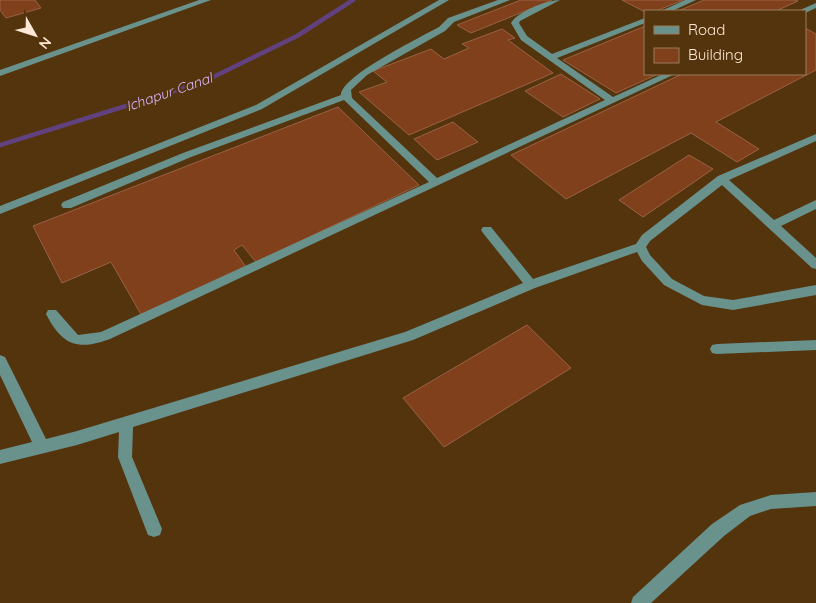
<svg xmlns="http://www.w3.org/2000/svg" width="816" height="603" font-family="Quicksand,sans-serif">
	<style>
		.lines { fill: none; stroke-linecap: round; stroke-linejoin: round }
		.stream { stroke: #61417e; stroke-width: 4.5 }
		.building { fill: #81401c; stroke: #9a6144 }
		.minor { fill: #69928d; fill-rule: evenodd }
		.labels { text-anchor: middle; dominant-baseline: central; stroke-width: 4.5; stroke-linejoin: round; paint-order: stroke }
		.far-water-label { font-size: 14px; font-style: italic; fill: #dab6fe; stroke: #54340d }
	</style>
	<rect width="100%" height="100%" fill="#54340d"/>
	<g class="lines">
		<polyline class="stream" points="0,145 203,82 297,36 353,0"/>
	</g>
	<g class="building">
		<polygon points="0,0 35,0 41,8 6,18 0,10"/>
		<polygon points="521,0 552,0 471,33 457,25"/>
		<polygon points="622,0 683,0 656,11 645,12"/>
		<polygon points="704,0 795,0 798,1 776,11 678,11"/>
		<polygon points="645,26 645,74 658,74 616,93 563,60"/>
		<polygon points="805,28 816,34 816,70 716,122 759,149 737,162 691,133 566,199 511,155 682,74 805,74"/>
		<polygon points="502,29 515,38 508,40 553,73 409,135 359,92 387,82 373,71 431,49 444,59 469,48 462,44"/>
		<polygon points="561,74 600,99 563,117 525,91"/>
		<polygon points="338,107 419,185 256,262 242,245 234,250 246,267 142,316 111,262 62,283 33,226"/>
		<polygon points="453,122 478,142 437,160 414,139"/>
		<polygon points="689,155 713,169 643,217 619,200"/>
		<polygon points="527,325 571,368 444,447 403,398"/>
	</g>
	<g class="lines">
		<g class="minor">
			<polygon points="199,0 211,0 0,76 0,70"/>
			<polygon points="439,0 449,0 262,109 0,214 0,206 256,105"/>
			<path d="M498,0H510L454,22L445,31L367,75L351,90L352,98L437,178L605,100L521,40L511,23C517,12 547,0 560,0L520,21L519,23L527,36L552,54L645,18V23L557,58L613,97L663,74H675L110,339C77,351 62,345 46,314L48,310H56L78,335L101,332L429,182L344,100L191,157L71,208H63L61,205L63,202L183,153L341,95C341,76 421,37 439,27L448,18Z"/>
			<polygon points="685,0 696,0 672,11 661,11"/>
			<polygon points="816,3 816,8 805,13 798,11"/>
			<polygon points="816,134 816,141 729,180 774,220 816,200 816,209 781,226 816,258 816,269 812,268 722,185 650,241 646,247 650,255 672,279 704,296 733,300 816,285 816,295 733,310 702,305 664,285 642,261 637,252 535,288 413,340 133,427 132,457 162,529 160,535 154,537 148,535 118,457 119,432 77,445 0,464 0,450 32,442 0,375 0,355 5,357 46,439 77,431 405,332 523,283 483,233 481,230 483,227 491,227 533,279 636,244 642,235 718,176"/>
			<polygon points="816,340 816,350 717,354 712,353 710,349 712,345 717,344"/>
			<polygon points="816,492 816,506 771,509 750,516 724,536 651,603 631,603 633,597 712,524 740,505 771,495"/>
		</g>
	</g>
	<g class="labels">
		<g class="far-water-label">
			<text transform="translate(169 92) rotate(-19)">Ichapur Canal</text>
		</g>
	</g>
	<rect x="644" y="10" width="162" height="65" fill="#54340d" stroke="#987c5d"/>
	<rect x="654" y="26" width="25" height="8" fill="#69928d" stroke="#987c5d"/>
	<text x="688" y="35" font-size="15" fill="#fde8d5">Road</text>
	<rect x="654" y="48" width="25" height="15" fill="#81401c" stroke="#987c5d"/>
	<text x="688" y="60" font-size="15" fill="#fde8d5">Building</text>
	<g transform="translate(35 35) rotate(129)" stroke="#54340d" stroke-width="4" paint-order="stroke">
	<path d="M0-4L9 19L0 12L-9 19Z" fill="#fde8d5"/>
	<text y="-8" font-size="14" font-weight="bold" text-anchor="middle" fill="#fde8d5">N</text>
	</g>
</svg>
